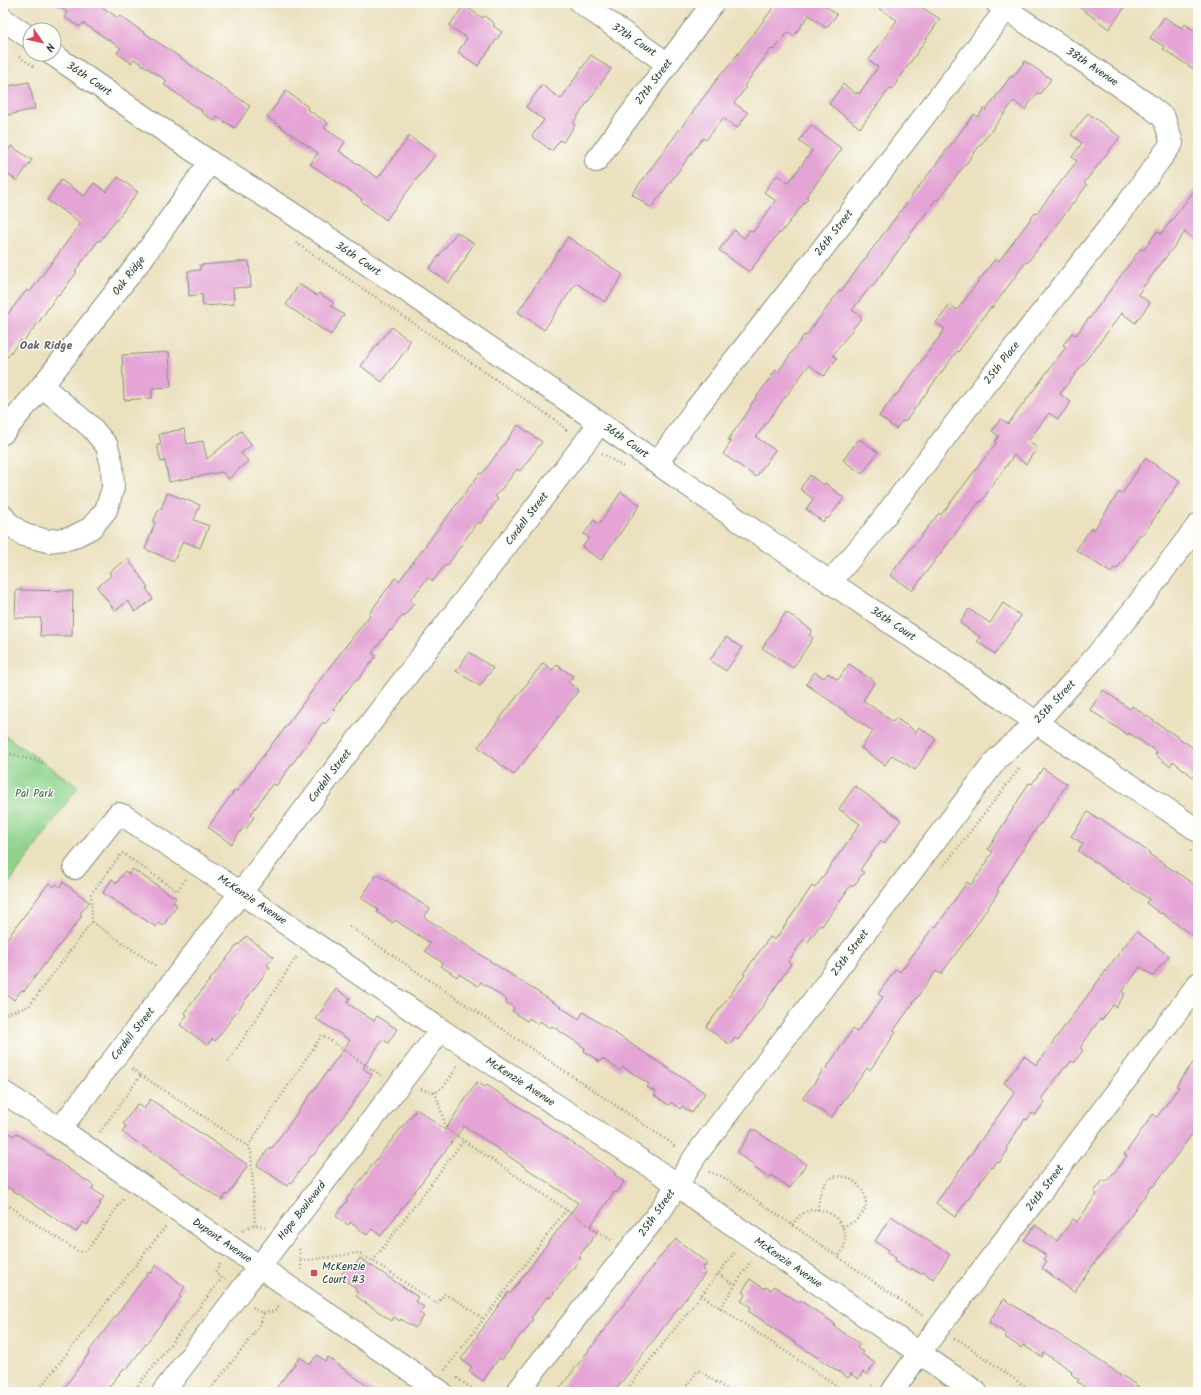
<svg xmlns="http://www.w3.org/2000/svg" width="1201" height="1395" font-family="Kalam,sans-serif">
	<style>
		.green { fill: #8ed38c; stroke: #568860 }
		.building { fill: #e4a4d5 }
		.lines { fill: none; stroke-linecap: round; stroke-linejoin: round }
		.street-casing { stroke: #858f7a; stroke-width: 24 }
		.secondary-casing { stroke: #858f7a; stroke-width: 24 }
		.path { stroke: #858f7a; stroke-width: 2.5; stroke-dasharray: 1 3; stroke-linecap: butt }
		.street { stroke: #fff; stroke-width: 22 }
		.secondary { stroke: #fff; stroke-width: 22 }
		.poi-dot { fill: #d1495b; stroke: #fdfcf7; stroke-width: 1.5 }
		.labels { text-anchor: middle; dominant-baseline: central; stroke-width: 3; stroke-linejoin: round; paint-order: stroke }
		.street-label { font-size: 11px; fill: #1f3d34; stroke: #fdfcf7 }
		.park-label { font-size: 11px; fill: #3b624a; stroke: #fdfcf7 }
		.poi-label { font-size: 11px; fill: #1f3d34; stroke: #fdfcf7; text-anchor: start }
		.neighbourhood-label { font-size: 12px; font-weight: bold; fill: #64616c; stroke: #fdfcf7 }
	</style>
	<rect width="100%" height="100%" fill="#fdfcf7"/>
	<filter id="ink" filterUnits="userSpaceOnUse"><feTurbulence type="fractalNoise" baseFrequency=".025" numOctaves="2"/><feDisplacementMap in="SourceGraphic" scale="8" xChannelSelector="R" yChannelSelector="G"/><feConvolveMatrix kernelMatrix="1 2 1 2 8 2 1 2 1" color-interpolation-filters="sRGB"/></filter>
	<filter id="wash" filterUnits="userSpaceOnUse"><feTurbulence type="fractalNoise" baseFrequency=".012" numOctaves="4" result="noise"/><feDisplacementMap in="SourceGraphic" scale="16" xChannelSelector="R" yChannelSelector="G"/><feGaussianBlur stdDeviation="0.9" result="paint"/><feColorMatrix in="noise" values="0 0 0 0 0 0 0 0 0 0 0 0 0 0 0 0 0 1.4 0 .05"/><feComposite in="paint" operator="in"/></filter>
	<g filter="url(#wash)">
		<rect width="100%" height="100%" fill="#ebe1bf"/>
		<polygon class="green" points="3,734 78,787 3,892"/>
		<g id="blocks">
			<g class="building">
				<polygon points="54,3 97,3 118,18 120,16 250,106 235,128 217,117 214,121 201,112 202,111 164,85 167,81 134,59 131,63 117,53 121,48 83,23 80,27 64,17 67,12"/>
				<polygon points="777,3 823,3 837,15 826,28 809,15 794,36 788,32 774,50 771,49 744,86 746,88 734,103 748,113 737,128 723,118 706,140 703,138 651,208 632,194 723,71 724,72"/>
				<polygon points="870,3 915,3 940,19 892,89 890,88 860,128 829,104 843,84 856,94 857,92 859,94 878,67 869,60 897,20"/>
				<polygon points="1074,3 1128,3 1109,29"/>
				<polygon points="464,5 482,18 484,16 495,24 493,26 502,32 478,66 458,52 467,38 449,26"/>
				<polygon points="1164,17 1182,28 1185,24 1198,33 1198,72 1163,49 1165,47 1150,38"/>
				<polygon points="591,55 611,69 573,123 575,125 563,142 560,140 552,151 532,136 544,120 526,107 542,85 561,99"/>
				<polygon points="1025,61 1051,79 1040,94 1037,93 1025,110 1014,101 938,200 936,199 872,287 871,286 852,310 862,317 833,355 837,358 824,376 809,365 803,373 756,437 775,450 756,477 723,454 731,442 728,440 751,407 750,406 776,370 778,372 804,335 806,336 840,290 841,291 914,193 974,114 978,117 984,108 986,110 1011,76 1013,77"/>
				<polygon points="29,82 35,109 3,116 3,87"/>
				<polygon points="286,91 308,107 307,109 328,123 324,128 345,142 339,151 378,178 409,136 435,155 386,220 361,201 362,199 310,164 318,153 267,117"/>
				<polygon points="1088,113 1120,137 1084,183 1087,185 1027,263 1026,262 992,308 991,307 958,352 957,351 905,422 902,421 896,429 879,416 895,395 896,396 945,329 936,323 950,305 957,310 995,259 999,261 1035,213 1036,214 1077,161 1072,157 1082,143 1071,135"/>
				<polygon points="811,125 842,149 806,197 808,198 780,234 779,233 749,272 719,250 734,230 744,238 750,230 753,232 776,201 764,192 777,175 788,183 812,151 799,141"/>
				<polygon points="11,146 32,160 17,181 3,171 3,158"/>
				<polygon points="118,177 138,192 100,241 99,240 75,271 77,272 59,296 58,294 39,322 23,342 21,340 3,362 3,320 27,290 30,292 81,223 47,200 61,180 84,196 94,183 106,192"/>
				<polygon points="1198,186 1198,242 1185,232 1138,294 1150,303 1135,323 1122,313 1060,394 1071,402 1058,419 1049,413 1028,441 1037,448 1026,464 1014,455 980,503 979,502 912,591 890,575 939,513 941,515 997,442 995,441 999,436 992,431 1001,419 1008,424 1066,347 1063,345 1072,333 1076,335 1088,319 1089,319 1141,248 1144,250 1157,231 1161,234"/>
				<polygon points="457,232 474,244 466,255 467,256 449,283 429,269"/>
				<polygon points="568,237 623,275 605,302 576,283 544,330 518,312"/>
				<polygon points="249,261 251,287 233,288 234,304 203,306 202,294 189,296 188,271 200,270 200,265"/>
				<polygon points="299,284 317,296 319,293 334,303 331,306 344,315 331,335 286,305"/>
				<polygon points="392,327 410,341 407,346 408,347 382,382 361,366 387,332 388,332"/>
				<polygon points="169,352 171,387 152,388 152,398 124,400 122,355"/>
				<polygon points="518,425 542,442 520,471 517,469 495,497 498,499 480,524 477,522 447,566 445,565 433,581 428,578 410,600 414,603 404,617 402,616 391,631 390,630 372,653 376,656 357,681 355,680 333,709 335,711 325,724 323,722 276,786 273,783 251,814 254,817 246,829 244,827 231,844 208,827 235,790 237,791 278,736 279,736 328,669 370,615 369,614 395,578 399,581 480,473 482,474"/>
				<polygon points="184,429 187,444 203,441 207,459 241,431 252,445 241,453 248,461 228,479 222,472 169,482 165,461 161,462 157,445 161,444 159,434"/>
				<polygon points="859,439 878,452 862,474 843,460"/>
				<polygon points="1145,458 1180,481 1142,536 1140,534 1117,569 1114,568 1111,573 1076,550 1091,528 1094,530 1119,492 1122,494"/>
				<polygon points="810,475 823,485 825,483 844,498 828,519 826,518 823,522 806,509 813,499 800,489"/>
				<polygon points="621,492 640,505 601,560 582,547 589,538 584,534 594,520 599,524"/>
				<polygon points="167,493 200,505 194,520 209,526 200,548 183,541 174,561 145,549 155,523 153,522 159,509 161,509"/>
				<polygon points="128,559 148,587 146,588 153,599 135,612 128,601 115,611 97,587 111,576 109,572"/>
				<polygon points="16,590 73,591 72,636 40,636 41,618 15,618"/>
				<polygon points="1003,603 1021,616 995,654 977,641 980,637 960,623 969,609 990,623"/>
				<polygon points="786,612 812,630 809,635 813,638 793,668 762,648"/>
				<polygon points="726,637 742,648 726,671 710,660"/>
				<polygon points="469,652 493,668 480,686 456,671"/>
				<polygon points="543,663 553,670 557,665 573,676 568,682 579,690 514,775 478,747"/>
				<polygon points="849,664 875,682 863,700 893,722 896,718 916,732 919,727 936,739 915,770 892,755 885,765 861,748 873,731 806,684 815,672 824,678 828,673 838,680"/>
				<polygon points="1103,690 1130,709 1132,706 1198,751 1198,781 1173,761 1170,766 1155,755 1157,752 1129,733 1128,735 1090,710"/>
				<polygon points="1043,768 1067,784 1041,824 1040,823 997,890 999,891 968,937 941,974 936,971 894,1030 896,1032 870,1070 867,1068 831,1118 803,1098 824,1069 825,1070 853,1029 857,1032 883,997 878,994 896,969 900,972 934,926 936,927 967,882 971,885 988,861 987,861 993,852 988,849 1029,783 1032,784"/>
				<polygon points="855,786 901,820 884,843 881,840 860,870 864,872 853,887 851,885 822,926 820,925 808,942 804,939 788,962 791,964 758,1013 738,1040 735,1038 730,1045 706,1027 745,975 743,974 770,937 775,940 812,886 815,888 860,824 839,809"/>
				<polygon points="1088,812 1099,820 1100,818 1150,853 1149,854 1198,887 1198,940 1162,913 1161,914 1146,903 1149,899 1078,851 1083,844 1071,836"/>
				<polygon points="132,869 176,898 173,902 177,905 163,926 159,923 156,927 103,893 112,879 117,883 125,871 129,874"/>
				<polygon points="377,874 430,909 424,917 493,963 579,1019 583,1012 705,1093 692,1113 682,1106 680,1109 671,1102 669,1105 654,1095 656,1092 647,1087 649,1084 623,1067 620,1071 602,1058 600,1062 584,1051 585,1048 552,1026 550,1028 540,1021 538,1024 529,1018 527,1021 512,1011 514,1008 505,1002 507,1000 481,982 478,986 459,974 457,977 441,966 443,963 425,951 430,943 395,920 393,923 377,912 378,909 361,898"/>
				<polygon points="63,882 89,902 80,914 82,916 24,991 22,990 14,1000 3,992 3,944 49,883 54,887 56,884 60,887"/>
				<polygon points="1136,931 1169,956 1153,976 1140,967 1122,992 1125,994 1116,1007 1113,1005 1102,1020 1100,1019 1080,1048 1083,1050 1074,1063 1071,1061 1066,1068 1065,1067 1041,1099 1045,1102 1035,1115 1032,1113 1027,1120 1025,1119 1006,1148 1008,1150 999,1163 996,1161 992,1168 991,1167 955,1217 936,1203 1015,1092 1004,1083 1024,1056 1036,1065 1107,969"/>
				<polygon points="246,936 274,957 267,965 270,967 215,1041 212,1039 207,1045 180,1025 187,1015 184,1013 238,944 239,945"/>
				<polygon points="336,989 350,998 347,1003 374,1021 377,1016 397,1029 388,1043 383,1039 363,1068 372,1075 348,1110 313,1156 311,1156 291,1183 290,1182 287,1186 257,1165 270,1147 272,1148 350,1040 316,1019"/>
				<polygon points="1198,1056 1198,1126 1153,1187 1152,1186 1099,1258 1099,1257 1074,1292 1042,1268 1047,1261 1044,1259 1047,1256 1024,1240 1035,1225 1057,1241 1073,1219 1077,1222 1097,1194 1094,1192 1103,1180 1106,1182 1117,1169 1127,1156 1124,1155 1153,1114 1157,1117 1159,1114 1179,1087 1176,1086"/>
				<polygon points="477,1082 485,1087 487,1085 615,1172 614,1174 624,1182 617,1193 614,1192 590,1227 597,1233 579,1256 581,1258 550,1298 547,1297 531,1318 533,1319 523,1334 522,1333 502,1360 499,1358 483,1381 469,1371 472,1367 461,1359 508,1292 510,1294 578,1203 464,1126 381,1236 372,1229 367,1235 350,1222 348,1225 336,1216 347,1201 346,1200 385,1148 417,1109 445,1130"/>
				<polygon points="150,1099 248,1165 228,1195 226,1194 222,1200 122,1132 126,1126 123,1124 137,1104 144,1109"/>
				<polygon points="3,1129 14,1136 16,1133 94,1186 92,1189 104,1197 99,1203 101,1204 87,1225 83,1222 76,1232 3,1184"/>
				<polygon points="753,1129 806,1164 790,1188 771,1175 769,1178 753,1167 754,1165 737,1153"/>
				<polygon points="891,1216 950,1255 933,1279 923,1272 921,1274 911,1268 910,1271 894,1261 896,1258 887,1253 889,1250 875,1241"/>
				<polygon points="676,1239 707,1263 702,1270 706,1272 614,1392 557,1392 669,1245 670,1246"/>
				<polygon points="360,1258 418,1297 415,1301 424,1307 419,1313 424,1316 415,1328 401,1319 400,1321 394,1317 392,1321 356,1296 358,1292 355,1290 356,1288 340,1277 348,1265 353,1268"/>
				<polygon points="156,1265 185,1287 179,1296 181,1297 145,1345 126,1370 124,1368 105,1392 61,1392 90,1352 89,1351 149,1272 151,1273"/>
				<polygon points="750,1279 765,1289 766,1287 771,1290 774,1286 800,1303 801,1301 835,1324 834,1326 860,1344 857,1348 863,1352 862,1354 875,1363 867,1375 863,1372 858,1379 851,1374 848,1378 748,1311 751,1307 741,1301 746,1294 742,1292"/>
				<polygon points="1004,1299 1129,1380 1146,1392 1092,1392 1077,1382 1079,1380 1071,1374 1072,1371 1044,1353 1042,1357 1023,1345 1021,1348 1005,1337 1006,1334 989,1322"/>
				<polygon points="317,1355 325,1361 328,1357 375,1392 273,1392 300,1357 310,1364"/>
			</g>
		</g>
	</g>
	<g filter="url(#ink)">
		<use href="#blocks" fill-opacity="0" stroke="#858f7a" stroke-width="1"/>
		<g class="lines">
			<defs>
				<g id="street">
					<polyline points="581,3 668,64"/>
					<polyline points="596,161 713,3"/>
					<polyline points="42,386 141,260 210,162"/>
					<polyline points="3,433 42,386 91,427 107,446 112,465 113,488 106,510 91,528 71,538 48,541 24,535 7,522 3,516"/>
					<polyline points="657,463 695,410 820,252 1011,3"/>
					<polyline points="830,582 869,537 980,391 1122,211 1172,143 1164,118 1147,104 997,3"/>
					<polyline points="75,868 118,814 124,816 241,893 441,1030 677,1184 697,1200 976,1392"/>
					<polyline points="3,1092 60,1129 441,1392"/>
					<polyline points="60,1129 600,423"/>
					<polyline points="163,1392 441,1030"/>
					<polyline points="517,1392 661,1210 696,1155 997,759 1036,723 1092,661 1135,608 1198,525"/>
					<polyline points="892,1392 920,1352 1198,984"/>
				</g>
				<g id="secondary">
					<polyline points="3,19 30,38"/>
					<path d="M52,54L210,162L290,212L385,276L600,423L722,509L1005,700C1067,747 1135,785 1198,831"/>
				</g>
			</defs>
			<use href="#street" class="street-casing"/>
			<use href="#secondary" class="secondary-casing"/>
			<g class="path">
				<polyline points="19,57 35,67"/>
				<polyline points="296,243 558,422 566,430 566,433"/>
				<polyline points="602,453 625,468"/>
				<polyline points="3,752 44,763"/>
				<polyline points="1190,851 1198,856"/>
				<polyline points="942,868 1019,769"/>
				<polyline points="92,922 158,967"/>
				<polyline points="349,926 670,1142 676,1148"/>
				<polyline points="3,1015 29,1006 92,922 91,894 122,853 177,891 185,879"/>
				<polyline points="228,1062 297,956"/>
				<polyline points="141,1075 248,1146 251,1151 255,1225"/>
				<path d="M421,1089C425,1090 429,1092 433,1092C443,1092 453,1073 458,1065"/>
				<polyline points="435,1092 446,1127 451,1132 611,1240"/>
				<polyline points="100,1132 141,1075 131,1068"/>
				<polyline points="248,1146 322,1035 382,1076"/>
				<polyline points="709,1172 723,1177 922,1315"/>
				<path d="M3,1202L74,1249C80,1252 83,1253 88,1249L124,1198"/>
				<path d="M818,1210C820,1142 891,1193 856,1220C852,1223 847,1225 842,1227"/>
				<path d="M792,1225C797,1218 802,1212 811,1210C829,1206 848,1225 845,1243C844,1248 841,1253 838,1257"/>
				<path d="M242,1231C249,1225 255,1224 265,1227"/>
				<polyline points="299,1249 302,1272"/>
				<polyline points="301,1261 358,1253 373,1261 437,1304 444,1294 460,1302 483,1319"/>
				<polyline points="373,1261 464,1140"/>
				<polyline points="220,1264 216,1271 218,1275 225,1279"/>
				<polyline points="718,1274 735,1285"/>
				<polyline points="701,1295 846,1392"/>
				<path d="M253,1307C259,1314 266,1313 275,1311L280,1304"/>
				<polyline points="720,1308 751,1261"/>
				<polyline points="954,1339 959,1340 1033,1392"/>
				<polyline points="445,1370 566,1210"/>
				<polyline points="457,1378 477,1392"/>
				<polyline points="3,1389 8,1392"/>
				<polyline points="37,1392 166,1226"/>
				<polyline points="133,1392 222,1278"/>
				<polyline points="208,1392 251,1338 261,1322 264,1313"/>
				<polyline points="625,1392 736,1251"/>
				<polyline points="682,1392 698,1370 731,1392"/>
				<polyline points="867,1392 872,1385"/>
			</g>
			<use href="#street" class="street"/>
			<use href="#secondary" class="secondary"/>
		</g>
	</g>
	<rect class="poi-dot" x="310" y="1269" width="8" height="8" rx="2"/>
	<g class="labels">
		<g class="street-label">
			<text transform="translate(634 40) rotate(34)">37th Court</text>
			<text transform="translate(1092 67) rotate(34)">38th Avenue</text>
			<text transform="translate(89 79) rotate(34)">36th Court</text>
			<text transform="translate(654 82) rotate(-53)">27th Street</text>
			<text transform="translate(834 233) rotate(-52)">26th Street</text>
			<text transform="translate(358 259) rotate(34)">36th Court</text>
			<text transform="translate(129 276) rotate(-52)">Oak Ridge</text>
			<text transform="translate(1002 363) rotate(-52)">25th Place</text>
			<text transform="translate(626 441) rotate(35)">36th Court</text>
			<text transform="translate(527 519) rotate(-53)">Cordell Street</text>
			<text transform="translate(893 624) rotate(34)">36th Court</text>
			<text transform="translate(1055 702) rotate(-47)">25th Street</text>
			<text transform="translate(330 776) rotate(-53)">Cordell Street</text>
			<text transform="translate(252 900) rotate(34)">McKenzie Avenue</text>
			<text transform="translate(850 953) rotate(-53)">25th Street</text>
			<text transform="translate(133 1034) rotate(-52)">Cordell Street</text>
			<text transform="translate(520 1082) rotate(33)">McKenzie Avenue</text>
			<text transform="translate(1045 1188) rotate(-53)">24th Street</text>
			<text transform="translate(302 1211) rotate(-52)">Hope Boulevard</text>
			<text transform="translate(657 1213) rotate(-55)">25th Street</text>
			<text transform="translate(222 1241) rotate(35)">Dupont Avenue</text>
			<text transform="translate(788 1263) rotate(35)">McKenzie Avenue</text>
		</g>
		<g class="park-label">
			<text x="34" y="794">Pal Park</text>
		</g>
		<g class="poi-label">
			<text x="322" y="1267">McKenzie<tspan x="322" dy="13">Court #3</tspan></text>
		</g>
		<g class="neighbourhood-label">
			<text x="46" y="345">Oak Ridge</text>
		</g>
	</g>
	<rect width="1201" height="1395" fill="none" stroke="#fdfcf7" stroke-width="16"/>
	<g transform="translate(42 42) rotate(124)"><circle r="19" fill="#fdfcf7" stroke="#a4b0a9"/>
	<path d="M0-3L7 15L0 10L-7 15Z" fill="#d1495b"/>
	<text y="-6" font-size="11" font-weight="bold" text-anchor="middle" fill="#1f3d34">N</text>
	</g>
</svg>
